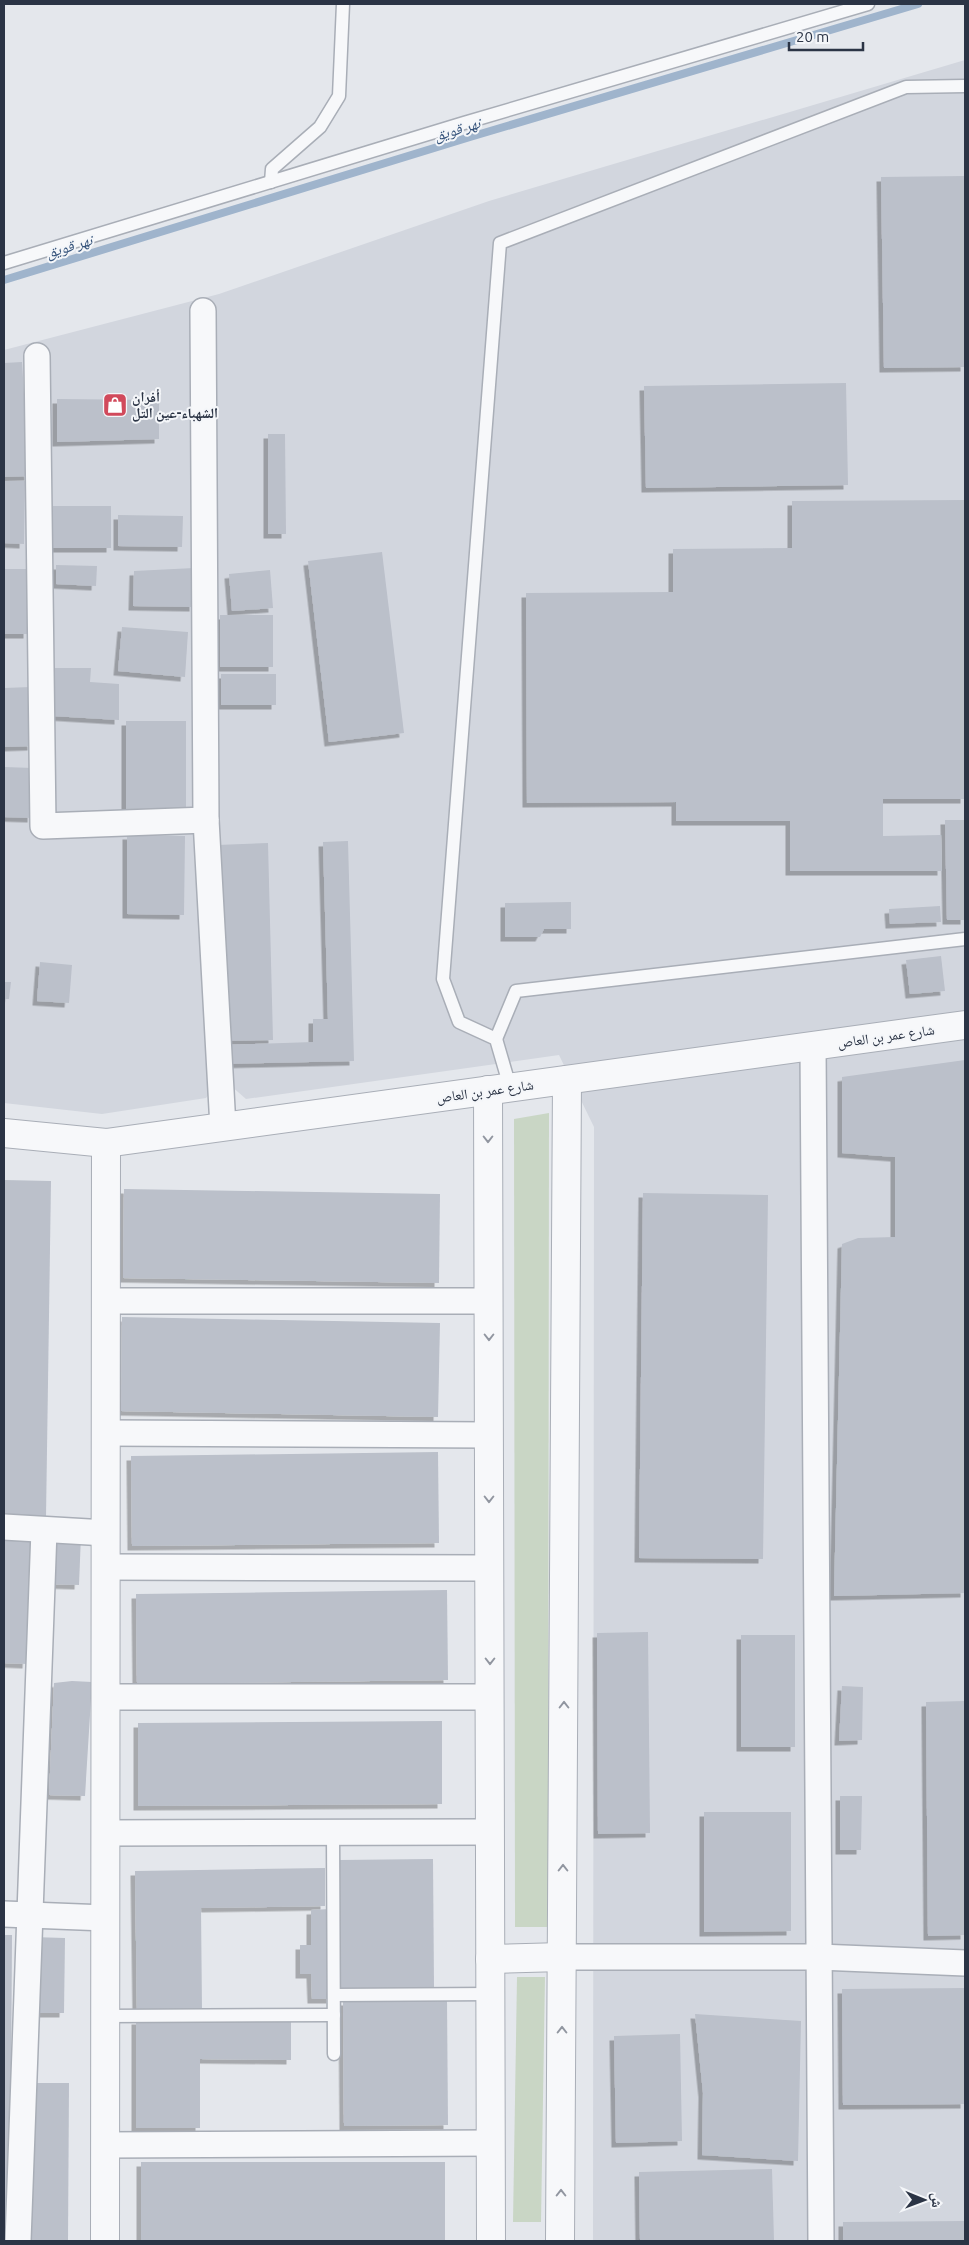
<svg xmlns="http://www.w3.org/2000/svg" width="969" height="2245" font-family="Ubuntu,'Noto Naskh Arabic',sans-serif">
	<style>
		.built { fill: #d2d6de }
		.green { fill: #c9d6c5 }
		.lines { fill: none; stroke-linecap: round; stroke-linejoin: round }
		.stream { stroke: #9fb4cc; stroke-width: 8 }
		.building { fill: #bbc0ca; filter: url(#shadow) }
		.service-casing { stroke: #a9aeb7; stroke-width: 15 }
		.minor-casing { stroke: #a9aeb7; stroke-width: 28 }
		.tertiary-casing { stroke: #a9aeb7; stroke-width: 30 }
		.service { stroke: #f7f8fa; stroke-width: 12 }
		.minor { stroke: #f7f8fa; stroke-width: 25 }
		.tertiary { stroke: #f7f8fa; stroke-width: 28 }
		.oneway { stroke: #9196a0 }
		.labels { text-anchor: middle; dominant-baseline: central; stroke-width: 4; stroke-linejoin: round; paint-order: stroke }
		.poi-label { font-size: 14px; font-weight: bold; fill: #2b3445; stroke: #f4f6f9; text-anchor: start }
		.street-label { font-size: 14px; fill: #2b3445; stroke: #f4f6f9 }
		.water-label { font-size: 15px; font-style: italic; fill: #34527a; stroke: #f4f6f9 }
	</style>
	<defs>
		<filter id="shadow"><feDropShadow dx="-4.5" dy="4.5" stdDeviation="0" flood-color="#0004"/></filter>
	</defs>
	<rect width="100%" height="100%" fill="#e4e7ec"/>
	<polygon class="built" points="965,60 965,2241 593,2241 594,1127 559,1055 246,1099 222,1078 206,1098 102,1114 4,1103 4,350 219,294 489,201"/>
	<g class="green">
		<polygon points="549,1113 548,1927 515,1927 514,1119"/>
		<polygon points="517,1977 545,1977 541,2222 513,2222"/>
	</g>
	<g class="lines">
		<polyline class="stream" points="4,280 470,137 918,4"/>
	</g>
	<g class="building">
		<polygon points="965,176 965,367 884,368 881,177"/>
		<polygon points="22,362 29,476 4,477 4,363"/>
		<polygon points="846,383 848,485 646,488 644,386"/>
		<polygon points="57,399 159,400 159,439 57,442"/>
		<polygon points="268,434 285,434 286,534 268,534"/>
		<polygon points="4,481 25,481 24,544 4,543"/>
		<polygon points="965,500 965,799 883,799 883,836 941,835 942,871 790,871 790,821 676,821 676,802 527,803 526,593 673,592 673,549 792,548 792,501"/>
		<polygon points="53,506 111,506 111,548 52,548"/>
		<polygon points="118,515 183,516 182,547 118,546"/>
		<polygon points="382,552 404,733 329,742 308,561"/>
		<polygon points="56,565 97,566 96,586 56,584"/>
		<polygon points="194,568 194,607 133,606 134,571"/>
		<rect x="4" y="569" width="24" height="65"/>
		<polygon points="270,570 273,608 232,611 229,574"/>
		<rect x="220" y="615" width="53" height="52"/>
		<polygon points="122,627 188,632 185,677 118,671"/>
		<polygon points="53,668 91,668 90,682 119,684 119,720 52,716"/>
		<rect x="221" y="674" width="55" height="31"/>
		<polygon points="31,687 32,746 4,747 4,688"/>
		<polygon points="126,721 186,721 186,812 126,813"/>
		<polygon points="4,767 33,768 32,818 4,817"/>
		<polygon points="945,820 965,820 965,920 947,920"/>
		<polygon points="127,835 185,836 184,915 127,914"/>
		<polygon points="348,841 354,1061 222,1064 221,1045 313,1042 313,1019 328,1019 323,842"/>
		<polygon points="268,843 273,1040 222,1041 217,845"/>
		<polygon points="571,902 571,929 544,929 540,937 505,937 505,903"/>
		<polygon points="940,906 941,922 890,924 889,909"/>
		<polygon points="941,956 945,991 910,994 906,960"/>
		<polygon points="40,962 72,965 69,1003 37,1001"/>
		<polygon points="4,982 11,982 9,999 4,999"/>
		<polygon points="965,1060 965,1593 834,1596 842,1244 858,1238 895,1237 895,1157 842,1153 842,1077"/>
		<polygon points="4,1180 51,1181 46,1517 4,1516"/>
		<polygon points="124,1189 440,1194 439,1283 123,1278"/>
		<polygon points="643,1193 768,1195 763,1559 639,1558"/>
		<polygon points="122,1317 440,1323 438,1417 121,1411"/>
		<polygon points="438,1452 439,1543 132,1546 131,1456"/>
		<polygon points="4,1534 35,1536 27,1664 4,1663"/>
		<polygon points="51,1534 81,1535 79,1585 49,1584"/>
		<polygon points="447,1590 448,1680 137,1684 136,1594"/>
		<polygon points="648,1632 650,1833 598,1834 597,1633"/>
		<rect x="741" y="1635" width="54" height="112"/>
		<polygon points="72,1681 92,1682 85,1796 49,1795 54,1683"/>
		<polygon points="842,1686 863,1687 862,1740 839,1741"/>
		<polygon points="965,1701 965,1935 928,1936 926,1702"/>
		<polygon points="442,1721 442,1804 138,1806 138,1723"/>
		<polygon points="840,1796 862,1796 861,1850 840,1850"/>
		<polygon points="704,1812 791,1812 791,1931 704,1932"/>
		<polygon points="433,1859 434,1988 340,1989 339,1860"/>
		<polygon points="325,1868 325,1906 201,1908 202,2011 137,2012 135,1871"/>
		<polygon points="330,1909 331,1999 312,1999 311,1974 300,1974 300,1945 311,1945 311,1910"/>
		<polygon points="4,1935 12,1935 10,2241 4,2241"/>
		<polygon points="32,1937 65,1938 64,2013 31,2013"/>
		<polygon points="965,1988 965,2104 843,2105 842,1989"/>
		<polygon points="447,2000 448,2125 344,2126 343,2001"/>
		<polygon points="695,2014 801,2021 798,2161 702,2155 703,2093"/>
		<polygon points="136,2020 291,2021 291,2060 200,2059 200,2128 136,2128"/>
		<polygon points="680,2034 682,2141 616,2143 614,2036"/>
		<polygon points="25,2083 69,2083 68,2241 22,2241"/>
		<rect x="141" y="2162" width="304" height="79"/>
		<polygon points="772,2169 774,2241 640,2241 639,2172"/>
		<polygon points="965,2221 965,2241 843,2241 843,2222"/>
	</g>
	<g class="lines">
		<defs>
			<g id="service">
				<polyline points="271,182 272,169 320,127 339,96 343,4"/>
				<polyline points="4,263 464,123 868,4"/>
				<polyline points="496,1039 516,991 965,939"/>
				<polyline points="510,1087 496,1039 459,1022 443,979 500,243 906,87 965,86"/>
				<polyline points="333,1833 334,2054"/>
				<polyline points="334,1995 491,1994"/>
				<polyline points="105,2016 334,2015"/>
			</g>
			<g id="minor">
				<polyline points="203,311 206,820 223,1127"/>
				<polyline points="37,356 43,826 206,820"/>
				<polyline points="813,1046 821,2241"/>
				<polyline points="106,1301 489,1301"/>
				<polyline points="106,1433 489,1435"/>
				<polyline points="4,1527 106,1533"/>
				<polyline points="106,1567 489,1568"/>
				<polyline points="106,1697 490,1697"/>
				<polyline points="106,1833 490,1832"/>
				<polyline points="4,1914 106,1918"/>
				<polyline points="562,1957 819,1957 965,1963"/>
				<polyline points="106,2145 491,2143"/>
				<polyline points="18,2241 44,1530"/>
			</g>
			<g id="tertiary">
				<polyline points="488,1090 491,2241"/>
				<polyline points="4,1133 106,1143 965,1025"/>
				<polyline points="490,1959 562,1957"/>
				<polyline points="105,2241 106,1143"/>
				<polyline points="560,2241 567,1080"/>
			</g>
		</defs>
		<use href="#service" class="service-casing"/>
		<use href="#minor" class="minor-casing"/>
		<use href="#tertiary" class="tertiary-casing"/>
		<use href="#service" class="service"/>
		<use href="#minor" class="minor"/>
		<use href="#tertiary" class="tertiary"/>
	</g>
	<defs><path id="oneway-chevron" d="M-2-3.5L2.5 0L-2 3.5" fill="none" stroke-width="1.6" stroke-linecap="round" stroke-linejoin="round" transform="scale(1.25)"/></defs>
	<g class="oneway">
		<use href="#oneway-chevron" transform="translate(488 1139) rotate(90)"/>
		<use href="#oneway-chevron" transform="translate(489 1337) rotate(90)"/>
		<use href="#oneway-chevron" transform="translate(489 1499) rotate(90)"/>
		<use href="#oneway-chevron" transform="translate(490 1661) rotate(90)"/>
		<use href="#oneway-chevron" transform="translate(564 1705) rotate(-90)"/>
		<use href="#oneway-chevron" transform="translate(563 1868) rotate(-90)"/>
		<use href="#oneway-chevron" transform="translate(562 2030) rotate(-90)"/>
		<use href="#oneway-chevron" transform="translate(561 2193) rotate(-90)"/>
	</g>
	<defs>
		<symbol id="shop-square" viewBox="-11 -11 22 22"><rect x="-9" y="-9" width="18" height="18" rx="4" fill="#d1495b" stroke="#f4f6f9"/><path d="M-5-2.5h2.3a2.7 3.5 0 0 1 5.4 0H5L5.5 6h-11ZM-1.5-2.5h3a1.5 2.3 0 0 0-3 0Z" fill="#fff"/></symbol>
	</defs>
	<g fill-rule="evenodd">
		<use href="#shop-square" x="101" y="391" width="28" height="28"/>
	</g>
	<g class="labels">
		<g class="poi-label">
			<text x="132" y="397">أفران<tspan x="132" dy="16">الشهباء-عين التل</tspan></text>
		</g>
		<g class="street-label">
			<text transform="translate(886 1036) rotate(-8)">شارع عمر بن العاص</text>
			<text transform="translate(485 1091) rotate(-8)">شارع عمر بن العاص</text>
		</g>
		<g class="water-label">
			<text transform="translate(457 129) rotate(-17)">نهر قويق</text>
			<text transform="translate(69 246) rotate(-17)">نهر قويق</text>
		</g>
	</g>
	<rect width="969" height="2245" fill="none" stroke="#2b3445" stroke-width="10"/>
	<g transform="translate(924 2200) rotate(91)" stroke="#f4f6f9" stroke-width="4" paint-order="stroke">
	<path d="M0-4L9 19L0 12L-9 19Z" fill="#2b3445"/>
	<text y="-8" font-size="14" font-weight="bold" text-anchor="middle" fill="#2b3445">ش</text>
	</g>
	<path d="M789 42v8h74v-8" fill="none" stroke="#2b3445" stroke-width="2.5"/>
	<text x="796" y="42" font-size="15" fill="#2b3445" stroke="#f4f6f9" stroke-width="4" paint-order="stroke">20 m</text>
</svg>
